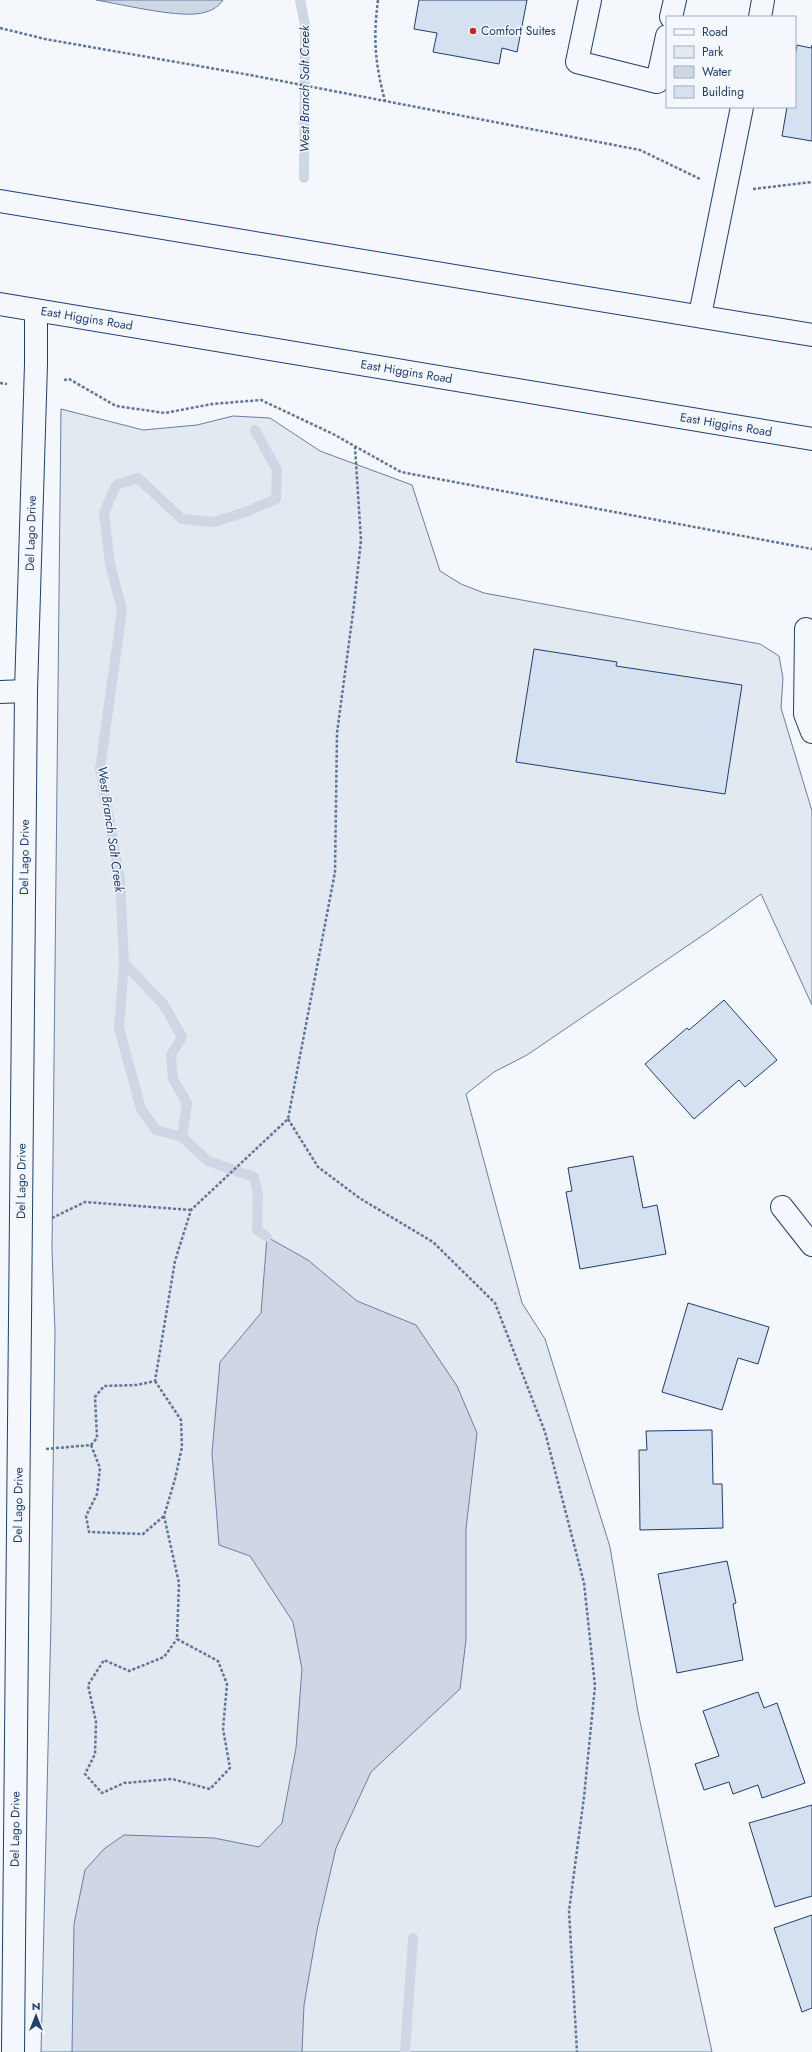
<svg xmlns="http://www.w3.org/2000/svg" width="812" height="2052" font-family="Jost,sans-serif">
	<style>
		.green { fill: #e3e9f0; stroke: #687fa3 }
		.water { fill: #cfd7e4; stroke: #687fa3 }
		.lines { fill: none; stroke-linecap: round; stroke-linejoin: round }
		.stream { stroke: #cfd7e4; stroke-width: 10 }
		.building { fill: #d5e0f0; stroke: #1d3f73 }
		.minor-casing { stroke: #1d3f73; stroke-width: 24 }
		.major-casing { stroke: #1d3f73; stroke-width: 24 }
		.path { stroke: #5e769c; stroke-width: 2.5; stroke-dasharray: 3 2; stroke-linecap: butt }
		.minor { stroke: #f4f7fb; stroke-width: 22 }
		.major { stroke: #f4f7fb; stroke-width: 22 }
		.poi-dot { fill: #c62828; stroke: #f4f7fb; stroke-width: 1.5 }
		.labels { text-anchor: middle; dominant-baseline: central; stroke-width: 3; stroke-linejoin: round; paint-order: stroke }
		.poi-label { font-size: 12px; fill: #1d3f73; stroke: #f4f7fb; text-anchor: start }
		.street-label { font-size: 12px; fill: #1d3f73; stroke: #f4f7fb }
		.water-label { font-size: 13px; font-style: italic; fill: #1d3f73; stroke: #f4f7fb }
	</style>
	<rect width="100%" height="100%" fill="#f4f7fb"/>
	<polygon class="green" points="61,409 143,430 197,425 233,416 270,418 320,451 412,485 440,571 461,584 484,593 760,644 779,656 783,678 781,708 812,811 812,1005 761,894 715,927 527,1055 494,1072 466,1094 522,1303 545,1339 610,1547 638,1712 712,2052 41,2052 51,1620 55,1332 52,1250"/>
	<g class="water">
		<path d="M96,0H223C219,6 213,10 206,12C184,20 121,4 96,0Z"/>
		<polygon points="267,1237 308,1260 357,1301 416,1325 457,1386 477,1433 466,1529 466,1640 460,1689 371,1772 336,1848 317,1930 304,2005 302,2052 72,2052 74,1924 85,1870 104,1849 124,1835 214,1838 259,1847 282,1823 296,1748 302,1669 293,1622 250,1556 219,1545 212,1453 220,1362 261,1313"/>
	</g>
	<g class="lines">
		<g class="stream">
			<polyline points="300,0 305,25 304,178"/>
			<polyline points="255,430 277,470 276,499 248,511 214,522 182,519 138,478 116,485 104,513 110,564 122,610 100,769 120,880 124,963 119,1028 141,1109 156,1130 182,1137 208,1161 254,1177 258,1195 257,1230 267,1237"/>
			<polyline points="124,963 164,1005 182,1037 171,1055 173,1079 187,1103 182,1137"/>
			<polyline points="405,2052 413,1938"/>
		</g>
	</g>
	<g class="building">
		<polygon points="419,0 527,0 517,52 502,48 499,64 433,52 437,33 414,29"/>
		<polygon points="797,45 811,48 812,45 812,141 782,136 787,107 795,107 795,56"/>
		<polygon points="534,649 617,662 616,666 742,685 725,794 516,762"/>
		<polygon points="724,1000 777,1060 745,1087 739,1080 694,1119 645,1064 687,1028 689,1030"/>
		<polygon points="633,1156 643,1208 657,1205 666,1254 580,1269 566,1192 572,1191 568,1168"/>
		<polygon points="688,1303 769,1327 758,1364 738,1358 722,1410 662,1392"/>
		<polygon points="712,1430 713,1484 722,1484 723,1528 640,1530 639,1450 647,1450 646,1431"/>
		<polygon points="727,1561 736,1603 733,1604 743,1660 677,1673 658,1574"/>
		<polygon points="758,1692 764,1708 777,1703 805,1783 762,1798 758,1785 733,1794 729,1782 704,1790 695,1764 719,1756 703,1711"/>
		<polygon points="812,1805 812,1896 775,1907 749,1823"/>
		<polygon points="812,1915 812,2008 802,2012 774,1928"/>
	</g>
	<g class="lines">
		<defs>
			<g id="minor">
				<polyline points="590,0 577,62 657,82 667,36"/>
				<polyline points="671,17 675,0"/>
				<polyline points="760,17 763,0"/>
				<polyline points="700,315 742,107"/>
				<polyline points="806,629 805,714 812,732"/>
				<polyline points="0,692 26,691"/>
				<polyline points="782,1207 812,1245"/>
				<path id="s1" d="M13,2052L26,691L36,364V311"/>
			</g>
			<g id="major">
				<polyline points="0,201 812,335"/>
				<path id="s2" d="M0,304L812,439"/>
			</g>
		</defs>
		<use href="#minor" class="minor-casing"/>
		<use href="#major" class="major-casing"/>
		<g class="path">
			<path d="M378,0C373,39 375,63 385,101"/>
			<polyline points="0,28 45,39 250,75 640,150 700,179"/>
			<polyline points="753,189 812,182"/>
			<polyline points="64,380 69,379 116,406 165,413 212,404 261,400 333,434 401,472 812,549"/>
			<polyline points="0,383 7,384"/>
			<polyline points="288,1119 318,1167 361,1199 433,1242 495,1303 545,1432 584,1583 595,1686 584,1797 569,1911 577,2052"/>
			<polyline points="52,1218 85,1202 191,1210"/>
			<polyline points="155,1381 181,1420 182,1447 175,1479 164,1516 179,1583 177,1639 218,1661 227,1684 223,1729 230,1768 210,1789 172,1779 124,1783 102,1793 85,1774 95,1754 96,1722 88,1685 104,1660 129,1671 164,1657 177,1639"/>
			<polyline points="91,1445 100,1468 97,1494 86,1516 89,1532 143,1534 164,1516"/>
			<polyline points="46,1449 91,1445 97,1438 95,1397 104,1386 137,1385 155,1381 175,1261 191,1210 288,1119 335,872 337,733 354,605 361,540 355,447"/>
		</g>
		<use href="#minor" class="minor"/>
		<use href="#major" class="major"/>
	</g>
	<circle class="poi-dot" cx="473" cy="31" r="4"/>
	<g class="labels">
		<g class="poi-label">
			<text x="481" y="31">Comfort Suites</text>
		</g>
		<g class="street-label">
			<text stroke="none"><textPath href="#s2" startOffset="88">East Higgins Road</textPath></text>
			<text stroke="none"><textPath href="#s2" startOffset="412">East Higgins Road</textPath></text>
			<text stroke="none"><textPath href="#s2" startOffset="736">East Higgins Road</textPath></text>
			<text stroke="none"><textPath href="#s1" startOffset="1519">Del Lago Drive</textPath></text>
			<text stroke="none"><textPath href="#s1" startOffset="1195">Del Lago Drive</textPath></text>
			<text stroke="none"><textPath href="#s1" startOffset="871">Del Lago Drive</textPath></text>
			<text stroke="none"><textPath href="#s1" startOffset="547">Del Lago Drive</textPath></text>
			<text stroke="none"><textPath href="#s1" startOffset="223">Del Lago Drive</textPath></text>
		</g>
		<g class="water-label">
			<text transform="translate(304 89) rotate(-90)">West Branch Salt Creek</text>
			<text transform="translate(111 829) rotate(82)">West Branch Salt Creek</text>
		</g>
	</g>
	<rect x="666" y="16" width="130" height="92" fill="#f4f7fb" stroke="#9eadc5"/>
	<rect x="674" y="29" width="20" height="6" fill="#f4f7fb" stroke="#9eadc5"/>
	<text x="702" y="36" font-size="12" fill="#1d3f73">Road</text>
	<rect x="674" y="46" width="20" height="12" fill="#e3e9f0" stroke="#9eadc5"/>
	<text x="702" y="56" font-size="12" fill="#1d3f73">Park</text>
	<rect x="674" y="66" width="20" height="12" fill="#cfd7e4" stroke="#9eadc5"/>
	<text x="702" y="76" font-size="12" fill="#1d3f73">Water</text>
	<rect x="674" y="86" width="20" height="12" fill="#d5e0f0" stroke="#9eadc5"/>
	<text x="702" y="96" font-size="12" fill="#1d3f73">Building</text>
	<g transform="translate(36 2016)" stroke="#f4f7fb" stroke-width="3" paint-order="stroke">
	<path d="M0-3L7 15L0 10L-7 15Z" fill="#1d3f73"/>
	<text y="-6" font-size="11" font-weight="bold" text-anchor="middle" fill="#1d3f73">N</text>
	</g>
</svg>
